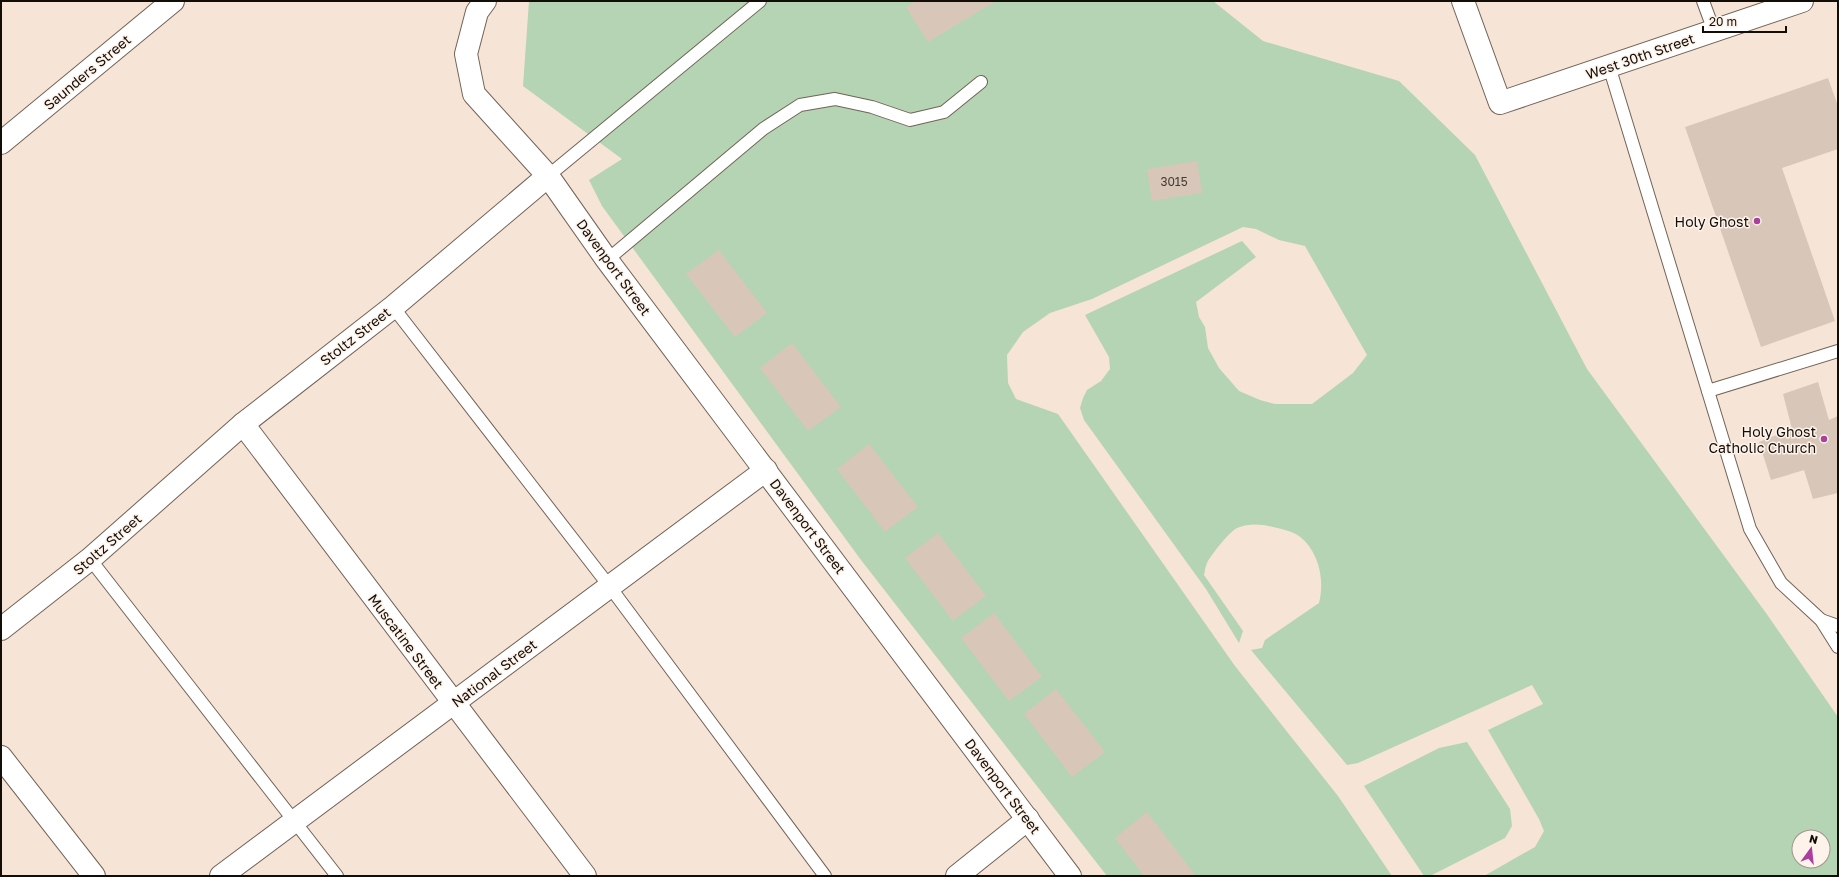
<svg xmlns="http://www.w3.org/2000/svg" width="1839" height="877" font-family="'Golos Text',sans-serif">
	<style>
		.green { fill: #b4d4b3; fill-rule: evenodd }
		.building { fill: #d8c7b9 }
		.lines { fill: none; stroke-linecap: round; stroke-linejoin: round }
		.lane-casing { stroke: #726357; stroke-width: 14 }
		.street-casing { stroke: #726357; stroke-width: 24 }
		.lane { stroke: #fff; stroke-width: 12 }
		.street { stroke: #fff; stroke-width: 22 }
		.poi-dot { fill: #aa3f9f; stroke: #fef3ea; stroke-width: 1.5 }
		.labels { text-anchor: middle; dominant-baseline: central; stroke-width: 3; stroke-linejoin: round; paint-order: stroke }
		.number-label { font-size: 12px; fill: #443c34 }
		.street-label { font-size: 14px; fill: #130d08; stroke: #fef3ea }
		.poi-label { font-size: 14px; fill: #130d08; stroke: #fef3ea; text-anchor: end }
	</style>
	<rect width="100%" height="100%" fill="#f6e4d6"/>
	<g class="green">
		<path d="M529,1H1213L1263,41L1399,81L1475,155L1587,369L1766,613L1838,717V876H1484L1535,847L1544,831L1539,819L1488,730L1543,704L1532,685L1358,763L1347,765L1251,650L1262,648L1265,640L1319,603C1325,580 1319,551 1299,536C1292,531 1282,529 1273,527C1260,524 1249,523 1237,528C1229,532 1211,555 1207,563C1205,567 1205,571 1204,575L1243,631L1239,643L1206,589L1084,420L1080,408L1083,398L1087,390L1101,381L1110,369L1109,357L1085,315L1242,241L1256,257L1196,302L1199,317L1205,327L1208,348L1219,368L1239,391L1260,400L1275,404H1312L1353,373L1367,355L1305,246L1279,240L1256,229L1243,227L1092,299L1050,313L1023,332L1007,355L1008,383L1016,399L1058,414L1235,666L1338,796L1392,876H1107L861,560L602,206L589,180L622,159L523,86ZM1799,837H1823V861H1799Z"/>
		<polygon points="1467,742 1510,809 1512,826 1505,838 1430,876 1424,876 1364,786 1439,748"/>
	</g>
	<g class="building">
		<polygon points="916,1 996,1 928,42 906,7"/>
		<polygon points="1828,78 1838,106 1838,149 1782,168 1835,321 1761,347 1685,127"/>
		<polygon points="1197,161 1202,193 1152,201 1147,169"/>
		<polygon points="719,250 767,313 735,337 686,274"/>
		<polygon points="792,343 841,407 808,431 760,368"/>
		<polygon points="1818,382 1829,420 1838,416 1838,493 1813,499 1804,470 1771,480 1759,442 1792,429 1783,394"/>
		<polygon points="869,444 918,507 885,532 837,469"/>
		<polygon points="938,533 986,596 953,621 905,558"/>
		<polygon points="994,613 1042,677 1009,701 961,638"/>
		<polygon points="1056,689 1105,752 1072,777 1024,714"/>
		<polygon points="1147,812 1196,876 1144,876 1115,838"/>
	</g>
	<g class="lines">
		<defs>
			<g id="lane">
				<polyline points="1703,1 1714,31"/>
				<polyline points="1609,66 1750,529 1781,583 1821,620 1838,647"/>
				<polyline points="548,176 760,1"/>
				<polyline points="607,260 763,129 800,105 835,99 872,107 910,120 944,112 981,82"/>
				<polyline points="393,307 610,587 825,876"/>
				<polyline points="1708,391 1838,351"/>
				<polyline points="90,559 337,876"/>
				<polyline points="1821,620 1838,626"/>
			</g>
			<g id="street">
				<polyline points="1463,1 1500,103 1802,1"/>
				<polyline points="1,143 173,1"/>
				<polyline points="548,176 607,260 1070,876"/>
				<polyline points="243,424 585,876"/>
				<polyline points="1,629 90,559 243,424 393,307 548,176 474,94 466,54 477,12 485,1"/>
				<polyline points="1,757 94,876"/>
				<polyline points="221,876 766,470"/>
				<polyline points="957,876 1028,819"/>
			</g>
		</defs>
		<use href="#lane" class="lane-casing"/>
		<use href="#street" class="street-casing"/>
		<use href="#lane" class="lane"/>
		<use href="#street" class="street"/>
	</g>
	<g class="poi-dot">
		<circle cx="1757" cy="221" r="4"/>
		<circle cx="1824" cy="439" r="4"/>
	</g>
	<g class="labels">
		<g class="number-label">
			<text x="1174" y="181">3015</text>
		</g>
		<g class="street-label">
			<text transform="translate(1640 56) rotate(-19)">West 30th Street</text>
			<text transform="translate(87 72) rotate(-40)">Saunders Street</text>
			<text transform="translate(614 267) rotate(54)">Davenport Street</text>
			<text transform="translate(355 336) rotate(-38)">Stoltz Street</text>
			<text transform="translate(808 526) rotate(53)">Davenport Street</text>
			<text transform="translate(107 544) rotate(-41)">Stoltz Street</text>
			<text transform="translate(406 641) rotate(53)">Muscatine Street</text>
			<text transform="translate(494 673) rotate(-37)">National Street</text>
			<text transform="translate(1003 786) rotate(53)">Davenport Street</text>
		</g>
		<g class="poi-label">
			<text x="1749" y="221">Holy Ghost</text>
			<text x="1816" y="431">Holy Ghost<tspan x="1816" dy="16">Catholic Church</tspan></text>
		</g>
	</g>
	<rect width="1839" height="877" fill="none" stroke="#130d08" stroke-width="4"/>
	<g transform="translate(1811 849) rotate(15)"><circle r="19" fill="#fef3ea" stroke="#a09790"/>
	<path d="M0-3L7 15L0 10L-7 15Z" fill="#aa3f9f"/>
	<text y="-6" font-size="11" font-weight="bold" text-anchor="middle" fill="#130d08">N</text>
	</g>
	<path d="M1703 26v6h83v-6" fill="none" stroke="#130d08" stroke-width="2"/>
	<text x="1709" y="26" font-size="12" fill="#130d08" stroke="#fef3ea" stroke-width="3" paint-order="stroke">20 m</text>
</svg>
